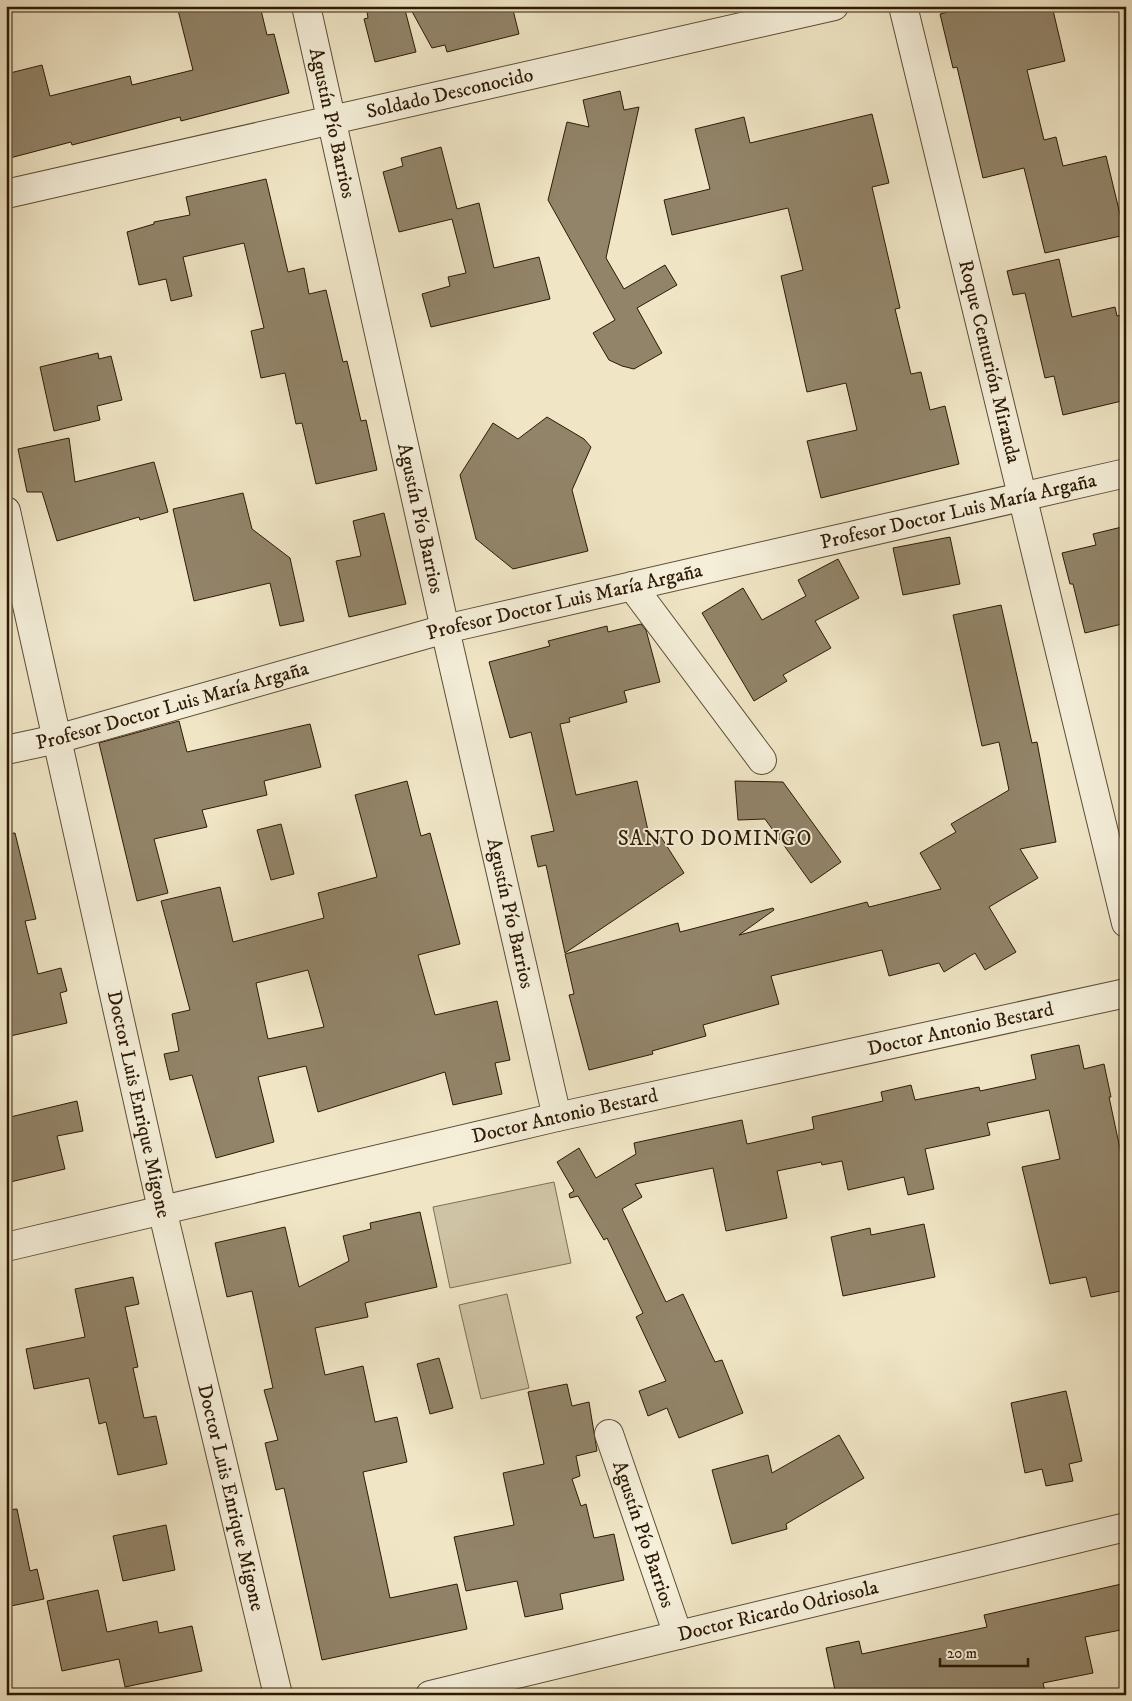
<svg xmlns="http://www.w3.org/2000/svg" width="1132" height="1701" font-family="'IM FELL DW Pica',serif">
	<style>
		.green { fill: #cfc3a5; stroke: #7e6e55 }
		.building { fill: #928469; stroke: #2d1a05; fill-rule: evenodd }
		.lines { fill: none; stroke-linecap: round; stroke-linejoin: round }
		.minor-casing { stroke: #5e4d35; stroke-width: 30 }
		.minor { stroke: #f5efda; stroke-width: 28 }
		.labels { text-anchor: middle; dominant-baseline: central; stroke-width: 4; stroke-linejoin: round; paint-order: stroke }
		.street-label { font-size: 20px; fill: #2d1a05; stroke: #f5efda }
		.neighbourhood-label { font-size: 21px; letter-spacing: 1px; fill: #2d1a05; stroke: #f5efda }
	</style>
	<rect width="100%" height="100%" fill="#f0e6c6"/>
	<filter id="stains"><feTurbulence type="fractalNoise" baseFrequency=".004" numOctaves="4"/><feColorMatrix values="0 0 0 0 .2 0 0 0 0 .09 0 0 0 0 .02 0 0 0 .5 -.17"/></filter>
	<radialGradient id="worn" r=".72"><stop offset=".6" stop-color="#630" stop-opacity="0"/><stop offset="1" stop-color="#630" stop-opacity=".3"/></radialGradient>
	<g class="green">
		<polygon points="554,1182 571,1263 450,1288 433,1207"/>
		<polygon points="507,1294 529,1388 481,1399 459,1305"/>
	</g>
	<g class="building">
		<polygon points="195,6 260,6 267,35 274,34 289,93 181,121 180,117 72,145 71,142 6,159 6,74 42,65 50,96 130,76 132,85 193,70 178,10"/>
		<polygon points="366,6 404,6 416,52 375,62 364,19 368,18"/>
		<polygon points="409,6 512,6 519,34 447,52 445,45 432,48"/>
		<polygon points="972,6 1052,6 1065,61 1027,70 1044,140 1056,137 1063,166 1106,156 1125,235 1045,253 1024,168 983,178 957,67 953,68 940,14"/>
		<polygon points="620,91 624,110 639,107 606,258 624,289 665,265 677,285 637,308 662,353 634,369 622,366 609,360 593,333 615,320 548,200 567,122 589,127 583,100"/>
		<polygon points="872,114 889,183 872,187 900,308 895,309 911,374 921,372 930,410 945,406 959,464 821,498 807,441 857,430 846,383 807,392 781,276 803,270 788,208 672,235 664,200 710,189 695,129 744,117 750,143"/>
		<polygon points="441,147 457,209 479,203 494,268 539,257 550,299 431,327 422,294 450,286 448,277 466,273 452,219 399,232 383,172 403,166 401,158"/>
		<polygon points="266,179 288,272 304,268 309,294 326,290 343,362 347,361 361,421 366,420 377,470 316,484 302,423 296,424 285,373 261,378 251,331 264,328 244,243 183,257 192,296 171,301 166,279 139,285 127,232 154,224 154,222 190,215 186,197"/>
		<polygon points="1059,259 1072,317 1115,307 1117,316 1126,314 1126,400 1063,415 1054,376 1045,378 1025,293 1013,295 1007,271"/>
		<polygon points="98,353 99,359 111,356 122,400 97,406 100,420 54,431 40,367"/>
		<polygon points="547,417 584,439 591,447 572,490 588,551 513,569 476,539 460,475 493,423 518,439"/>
		<polygon points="69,438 75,482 154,462 168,512 140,520 139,517 57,541 42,492 27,492 18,449"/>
		<polygon points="243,493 252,529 290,558 304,621 280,626 270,583 194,601 173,509"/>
		<polygon points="384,513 406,604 349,617 336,561 361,556 353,521"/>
		<polygon points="1126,526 1126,623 1085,633 1073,584 1070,584 1062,553 1096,545 1093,534"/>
		<polygon points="950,537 960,584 903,595 893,548"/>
		<polygon points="838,559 859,598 815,621 831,648 783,675 787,681 754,701 702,613 743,588 762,620 806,596 798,580"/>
		<polygon points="1001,605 1032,743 1037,742 1056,842 1020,849 1038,878 989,907 1016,952 985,970 975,953 944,972 939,963 889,976 882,950 771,976 779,1004 703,1025 706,1036 652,1051 653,1054 589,1070 569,995 574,994 565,954 678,923 680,932 773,908 774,910 739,935 867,902 869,907 941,889 920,853 956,832 951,824 1009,790 999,742 982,746 953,615"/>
		<polygon points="641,624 646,630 660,682 624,691 627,702 569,718 570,722 560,724 576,795 637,781 651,844 661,837 684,873 565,953 546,865 538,867 531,836 554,831 531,732 510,738 489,662 550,646 548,641 607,626 608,632"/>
		<polygon points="179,721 187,752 310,724 321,767 264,781 267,795 202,810 207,827 154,839 168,893 137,901 99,743"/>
		<path d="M407,781L421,836L430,833L460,944L418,955L435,1015L497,1001L510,1060L495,1063L502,1094L453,1105L445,1072L318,1112L306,1066L258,1077L274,1142L216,1158L192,1075L170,1080L164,1054L179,1051L172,1014L190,1010L161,901L220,887L233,942L324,918L318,893L377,877L355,795ZM308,970L324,1027L268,1039L256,983Z"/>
		<polygon points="735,781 783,782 841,862 811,883 765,819 738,820"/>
		<polygon points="281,824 294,874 271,880 257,830"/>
		<polygon points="15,833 36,919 25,921 38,974 61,968 67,991 60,993 67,1023 6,1037 6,834"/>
		<polygon points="1079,1045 1084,1069 1104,1064 1111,1097 1109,1097 1126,1177 1126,1290 1091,1297 1086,1277 1050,1284 1022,1167 1060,1159 1049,1110 987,1123 990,1135 925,1149 934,1189 908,1195 904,1177 848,1190 842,1161 822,1165 821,1162 777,1171 787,1218 726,1231 713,1168 635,1184 642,1197 622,1209 666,1302 683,1294 715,1362 722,1360 743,1413 679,1438 667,1408 648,1416 639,1391 666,1381 636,1317 643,1313 607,1238 604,1240 578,1196 570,1198 569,1194 574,1191 557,1162 579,1148 596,1178 636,1154 634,1143 704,1128 742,1120 747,1144 814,1129 812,1117 883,1101 881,1092 911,1085 915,1100 979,1087 980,1091 1036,1079 1031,1055"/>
		<polygon points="77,1101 83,1131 57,1136 65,1169 6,1183 6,1118"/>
		<polygon points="420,1212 437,1287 365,1303 368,1317 315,1328 325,1375 363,1366 375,1422 397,1417 407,1462 363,1472 390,1598 457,1584 467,1629 322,1660 284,1488 276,1490 265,1443 278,1440 264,1390 273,1388 252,1291 227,1297 215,1243 285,1227 299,1287 349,1261 343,1236 371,1229 370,1223"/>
		<polygon points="924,1224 935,1277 843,1296 831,1237 870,1228 871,1235"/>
		<polygon points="133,1277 139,1304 125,1307 138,1367 133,1368 144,1418 156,1416 167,1464 118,1475 106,1422 99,1424 89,1378 34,1389 26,1349 85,1337 75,1289"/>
		<polygon points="439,1358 453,1408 430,1414 417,1364"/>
		<polygon points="567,1384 572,1406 589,1402 597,1451 576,1456 580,1476 572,1479 581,1506 586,1504 594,1538 614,1534 624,1580 560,1594 563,1609 525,1617 517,1581 466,1591 454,1537 514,1525 503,1473 544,1464 528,1392"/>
		<polygon points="1066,1391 1082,1461 1069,1464 1073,1481 1046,1486 1042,1469 1025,1473 1011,1403"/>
		<polygon points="839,1435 864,1478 786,1524 787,1529 732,1544 712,1470 768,1455 772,1473"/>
		<polygon points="17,1509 30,1571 37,1569 44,1599 11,1606 6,1587 6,1510"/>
		<polygon points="166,1525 175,1570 123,1581 113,1536"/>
		<polygon points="1126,1583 1126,1629 1085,1637 1093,1673 1043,1683 1046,1695 836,1695 826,1648 859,1641 862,1654 987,1627 984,1615"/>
		<polygon points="98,1590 107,1632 157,1621 159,1633 192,1626 202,1671 125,1687 119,1659 62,1671 47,1601"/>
	</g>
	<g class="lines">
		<defs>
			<g id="minor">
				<path id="s1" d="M306,6L445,629L557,1117"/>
				<path id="s2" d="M903,6L1126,923"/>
				<path id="s3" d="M6,194L834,6"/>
				<path id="s4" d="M6,511L162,1209L278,1695"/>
				<polyline points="632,586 762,760"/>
				<path id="s5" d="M6,750L57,739L445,629L1126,473"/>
				<path id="s6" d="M6,1247L557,1117L1126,993"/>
				<path id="s7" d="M609,1434L678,1635"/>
				<path id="s8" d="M430,1695L1126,1527"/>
			</g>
		</defs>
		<use href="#minor" class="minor-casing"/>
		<use href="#minor" class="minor"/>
	</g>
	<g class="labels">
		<g class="street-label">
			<text stroke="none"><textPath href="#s3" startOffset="455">Soldado Desconocido</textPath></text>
			<text stroke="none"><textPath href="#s1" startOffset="120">Agustín Pío Barrios</textPath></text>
			<text stroke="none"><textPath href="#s2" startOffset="366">Roque Centurión Miranda</textPath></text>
			<text stroke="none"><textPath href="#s5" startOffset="982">Profesor Doctor Luis María Argaña</textPath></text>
			<text stroke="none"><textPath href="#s1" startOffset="525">Agustín Pío Barrios</textPath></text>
			<text stroke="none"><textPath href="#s5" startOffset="578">Profesor Doctor Luis María Argaña</textPath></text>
			<text stroke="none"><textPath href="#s5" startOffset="172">Profesor Doctor Luis María Argaña</textPath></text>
			<text stroke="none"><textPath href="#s1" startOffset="930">Agustín Pío Barrios</textPath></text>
			<text stroke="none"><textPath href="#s6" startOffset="979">Doctor Antonio Bestard</textPath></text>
			<text stroke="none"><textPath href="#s4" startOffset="608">Doctor Luis Enrique Migone</textPath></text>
			<text stroke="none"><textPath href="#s6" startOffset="574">Doctor Antonio Bestard</textPath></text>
			<text stroke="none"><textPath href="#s4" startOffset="1012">Doctor Luis Enrique Migone</textPath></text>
			<text stroke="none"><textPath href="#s7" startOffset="106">Agustín Pío Barrios</textPath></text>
			<text stroke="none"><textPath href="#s8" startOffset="358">Doctor Ricardo Odriosola</textPath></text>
		</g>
		<g class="neighbourhood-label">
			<text x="715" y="839">SANTO DOMINGO</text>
		</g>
	</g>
	<rect width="1132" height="1701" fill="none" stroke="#f0e6c6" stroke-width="25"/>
	<rect x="8" y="8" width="1117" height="1686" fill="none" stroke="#2d1a05" stroke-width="2.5"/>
	<rect x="12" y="12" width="1107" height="1676" fill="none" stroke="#2d1a05"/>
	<path d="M940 1658v8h88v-8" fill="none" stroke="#2d1a05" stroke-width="2.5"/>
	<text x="947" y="1658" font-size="15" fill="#2d1a05" stroke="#f5efda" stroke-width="4" paint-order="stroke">20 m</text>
	<rect width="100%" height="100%" filter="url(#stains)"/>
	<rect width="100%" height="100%" fill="url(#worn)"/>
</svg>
